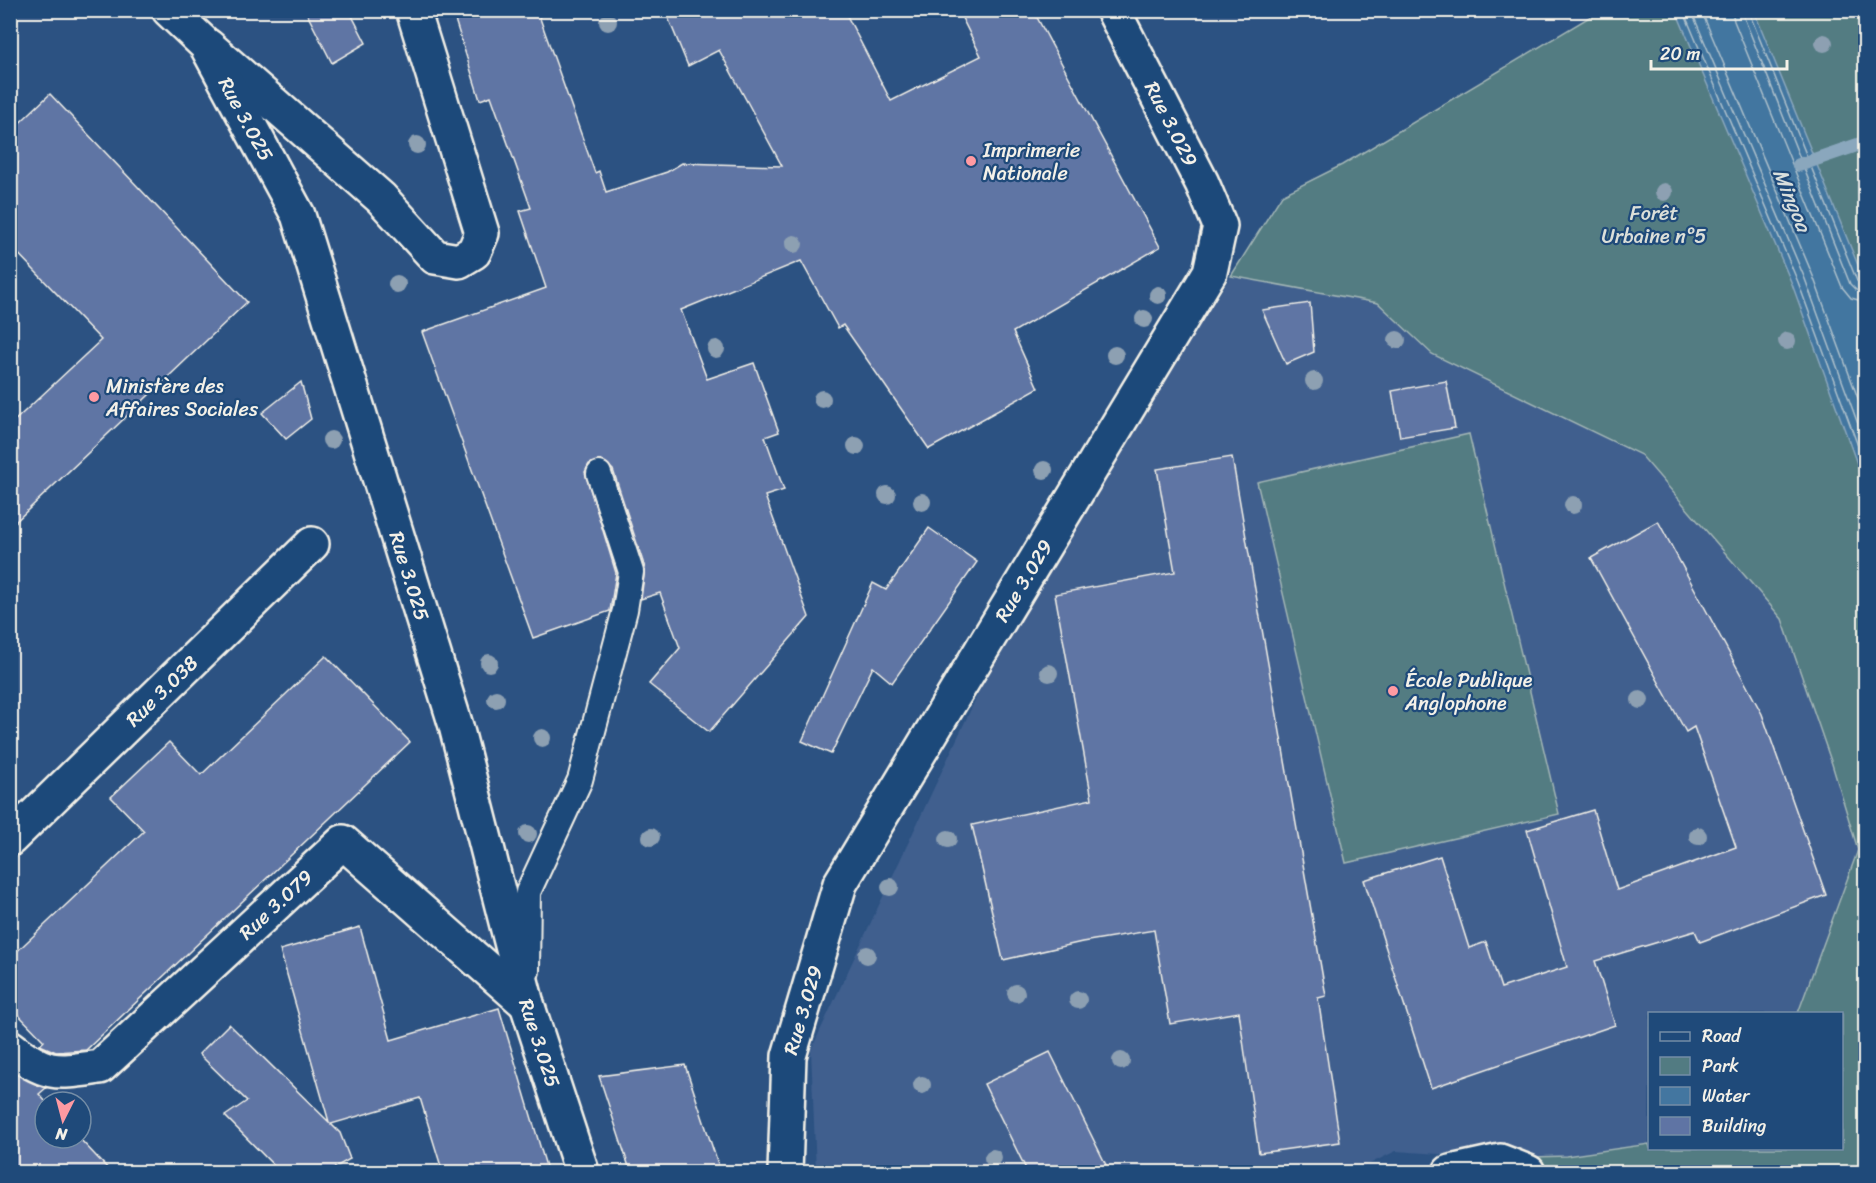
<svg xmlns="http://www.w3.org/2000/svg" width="1876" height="1183" font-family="Sriracha,sans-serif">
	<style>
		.built { fill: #3f5f8e }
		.green { fill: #527b82; stroke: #a3b6b5; stroke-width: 1.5 }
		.water { fill: #4376a0; stroke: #8aa7bd; stroke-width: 1.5 }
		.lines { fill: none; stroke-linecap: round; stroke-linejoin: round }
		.shore { stroke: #adc0cb; stroke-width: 1.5 }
		.stream { stroke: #8aa7bd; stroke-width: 14 }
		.building { fill: #5f74a4; stroke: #f4f1e8; stroke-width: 1.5 }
		.lane-casing { stroke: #f4f1e8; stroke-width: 28 }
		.street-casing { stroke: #f4f1e8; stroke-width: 38 }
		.secondary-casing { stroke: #f4f1e8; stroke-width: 38 }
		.lane { stroke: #1f4a7a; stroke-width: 24 }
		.street { stroke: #1f4a7a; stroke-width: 33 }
		.secondary { stroke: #1f4a7a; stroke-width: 33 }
		.tree { fill: #8da0b2 }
		.poi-dot { fill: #ff9aa2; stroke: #1f4a7a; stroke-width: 2 }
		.labels { text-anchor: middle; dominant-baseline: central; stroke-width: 4.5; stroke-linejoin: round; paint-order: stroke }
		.street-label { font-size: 20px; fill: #f4f1e8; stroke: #1f4a7a }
		.poi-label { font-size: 20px; fill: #f4f1e8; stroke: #1f4a7a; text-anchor: start }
		.park-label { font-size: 20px; fill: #dcdfd9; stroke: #1f4a7a }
		.water-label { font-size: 21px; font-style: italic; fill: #d9dfdd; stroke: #1f4a7a }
	</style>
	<rect width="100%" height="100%" fill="#2c5282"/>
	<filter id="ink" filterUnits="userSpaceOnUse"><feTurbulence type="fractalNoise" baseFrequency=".0167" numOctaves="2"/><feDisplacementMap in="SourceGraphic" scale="12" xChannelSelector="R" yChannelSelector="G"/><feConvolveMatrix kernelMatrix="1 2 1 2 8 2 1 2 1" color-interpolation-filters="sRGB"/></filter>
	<g filter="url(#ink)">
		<polygon class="built" points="1231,276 1378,303 1432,354 1641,455 1782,619 1832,764 1858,850 1798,1013 1650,1014 1649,1144 1566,1156 1496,1158 1396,1151 1353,1172 816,1172 811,1050 1016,613"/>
		<g class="green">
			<polygon points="1595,11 1865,11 1865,1172 1501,1172 1496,1158 1566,1156 1649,1144 1650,1148 1842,1148 1842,1014 1798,1013 1858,850 1832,764 1782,619 1641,455 1432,354 1378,303 1231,276 1282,195 1342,165 1593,15"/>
			<polygon points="1469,434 1559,814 1346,863 1257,482"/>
		</g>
		<polygon class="water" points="1676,11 1754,11 1860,270 1866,286 1865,486 1792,284"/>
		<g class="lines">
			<g class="shore">
				<polyline points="1683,10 1798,282 1866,468"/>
				<polyline points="1691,10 1805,279 1866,446"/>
				<polyline points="1701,10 1813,276 1866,420"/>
				<polyline points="1732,10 1734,21 1842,287 1851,298 1866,302"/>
				<polyline points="1741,10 1850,284 1856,290 1866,293"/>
				<polyline points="1748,10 1857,281 1866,285"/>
			</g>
			<polyline class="stream" points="1799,165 1866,142"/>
		</g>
		<g class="building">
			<polygon points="305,10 349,10 366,43 332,63"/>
			<polygon points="452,10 537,10 595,173 599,171 606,192 667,172 682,163 782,166 719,50 688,66 665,10 844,10 891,101 981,56 958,10 1033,10 1160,247 1013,332 1038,388 929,449 843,325 838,328 801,261 681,310 707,379 754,363 779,432 765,437 784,490 765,496 809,617 709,732 649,684 680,648 660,593 641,599 645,568 613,470 602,460 589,464 585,472 616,573 610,611 533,638 422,332 546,288 520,211 531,208 491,96 480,100"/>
			<polygon points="50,94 247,302 10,527 10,425 101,340 10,245 10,132"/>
			<polygon points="1310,303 1314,352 1286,364 1262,310"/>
			<polygon points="1446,381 1455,428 1400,437 1392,391"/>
			<polygon points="301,382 311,419 286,439 262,413"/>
			<polygon points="1232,457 1326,996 1318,998 1340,1142 1259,1153 1239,1012 1170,1024 1154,930 1082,942 1003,960 972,825 1092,799 1055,594 1175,572 1157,469"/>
			<polygon points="1658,521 1762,714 1826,895 1700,942 1695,931 1595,961 1615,1025 1431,1088 1364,880 1440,856 1469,948 1486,942 1501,988 1567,967 1527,830 1593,810 1617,890 1736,847 1694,727 1686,732 1591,558"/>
			<polygon points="929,528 977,562 892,683 873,667 831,754 802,741 873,583 886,590"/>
			<polygon points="326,656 410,742 86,1050 56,1052 40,1045 44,1041 10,1006 10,958 144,831 111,797 169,742 201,775"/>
			<polygon points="360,927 391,1040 499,1008 548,1173 443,1173 420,1098 331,1124 340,1133 350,1159 325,1173 281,1173 225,1116 247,1101 199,1054 229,1024 329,1122 280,950"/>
			<polygon points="1050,1052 1110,1173 1028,1173 984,1084"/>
			<polygon points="685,1065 721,1173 631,1173 599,1076"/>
			<polygon points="10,1071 46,1088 39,1094 46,1102 45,1138 79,1138 112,1173 10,1173"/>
		</g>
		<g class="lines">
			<defs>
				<polyline id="lane" points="527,971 528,892 580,780 625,610 631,572 599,474"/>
				<g id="street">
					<polyline points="208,46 381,198 435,257 459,261 474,252 482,233 413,10"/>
					<path id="s1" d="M10,839L312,544"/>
					<path id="s2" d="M10,1047C47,1076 56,1073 100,1067L343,842L527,1004"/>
					<path id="s3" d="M785,1172L789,1056L840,884L1210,272L1220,226L1202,183L1113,10"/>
					<polyline points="1450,1172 1500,1161 1528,1172"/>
				</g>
				<g id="secondary">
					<path id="s4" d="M169,10L206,45L298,215L456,726L527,1004L582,1172"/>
				</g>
			</defs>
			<use href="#lane" class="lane-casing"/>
			<use href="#street" class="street-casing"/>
			<use href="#secondary" class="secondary-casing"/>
			<use href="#lane" class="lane"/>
			<use href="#street" class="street"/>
			<use href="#secondary" class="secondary"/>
		</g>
		<g class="tree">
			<circle cx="608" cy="22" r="9"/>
			<circle cx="1824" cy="43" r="9"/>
			<circle cx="417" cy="145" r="9"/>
			<circle cx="1664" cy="192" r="9"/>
			<circle cx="794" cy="244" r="9"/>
			<circle cx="397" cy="284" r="9"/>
			<circle cx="1158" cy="295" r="9"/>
			<circle cx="1144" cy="319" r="9"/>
			<circle cx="1397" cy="340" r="9"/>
			<circle cx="1787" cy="341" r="9"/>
			<circle cx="716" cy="349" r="9"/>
			<circle cx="1115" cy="355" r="9"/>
			<circle cx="1314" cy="381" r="9"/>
			<circle cx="822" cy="399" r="9"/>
			<circle cx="331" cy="440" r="9"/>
			<circle cx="856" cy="446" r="9"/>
			<circle cx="1044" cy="470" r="9"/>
			<circle cx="887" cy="495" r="9"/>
			<circle cx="922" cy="502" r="9"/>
			<circle cx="1573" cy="505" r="9"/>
			<circle cx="489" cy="663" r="9"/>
			<circle cx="1049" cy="673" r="9"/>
			<circle cx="496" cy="699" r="9"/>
			<circle cx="1640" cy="700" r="9"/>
			<circle cx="542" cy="738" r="9"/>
			<circle cx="528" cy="834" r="9"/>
			<circle cx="1698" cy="836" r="9"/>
			<circle cx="651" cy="837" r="9"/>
			<circle cx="948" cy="839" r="9"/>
			<circle cx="890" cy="887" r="9"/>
			<circle cx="867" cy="955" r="9"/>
			<circle cx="1016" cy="993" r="9"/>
			<circle cx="1078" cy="1000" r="9"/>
			<circle cx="1121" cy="1061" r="9"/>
			<circle cx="922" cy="1085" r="9"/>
			<circle cx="993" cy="1158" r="9"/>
		</g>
	</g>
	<g class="poi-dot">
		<circle cx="971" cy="161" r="6"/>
		<circle cx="94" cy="397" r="6"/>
		<circle cx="1393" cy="691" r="6"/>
	</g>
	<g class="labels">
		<g class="street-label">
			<text stroke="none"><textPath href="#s4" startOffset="135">Rue 3.025</textPath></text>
			<text transform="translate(1171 124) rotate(63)">Rue 3.029</text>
			<text stroke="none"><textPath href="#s4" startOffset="622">Rue 3.025</textPath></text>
			<text stroke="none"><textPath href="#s3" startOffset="650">Rue 3.029</textPath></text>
			<text stroke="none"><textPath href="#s1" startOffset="212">Rue 3.038</textPath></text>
			<text stroke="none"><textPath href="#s2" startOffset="336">Rue 3.079</textPath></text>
			<text stroke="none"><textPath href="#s3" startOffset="164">Rue 3.029</textPath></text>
			<text stroke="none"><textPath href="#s4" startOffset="1107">Rue 3.025</textPath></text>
		</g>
		<g class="poi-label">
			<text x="983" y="150">Imprimerie<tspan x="983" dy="23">Nationale</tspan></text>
			<text x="106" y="386">Ministère des<tspan x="106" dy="23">Affaires Sociales</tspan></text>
			<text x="1405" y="680">École Publique<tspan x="1405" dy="23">Anglophone</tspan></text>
		</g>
		<g class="park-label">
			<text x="1654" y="213">Forêt<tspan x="1654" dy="23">Urbaine n°5</tspan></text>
		</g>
		<g class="water-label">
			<text transform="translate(1792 200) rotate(67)">Mingoa</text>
		</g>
	</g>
	<rect width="1876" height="1183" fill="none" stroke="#1f4a7a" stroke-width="36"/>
	<rect x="18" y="18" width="1840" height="1147" fill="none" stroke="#f4f1e8" stroke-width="2" filter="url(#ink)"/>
	<rect x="1648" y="1012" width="195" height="138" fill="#1f4a7a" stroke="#748da6" stroke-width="1.5"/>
	<rect x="1660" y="1032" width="30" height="9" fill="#1f4a7a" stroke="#748da6" stroke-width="1.5"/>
	<text x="1702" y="1042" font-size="18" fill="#f4f1e8">Road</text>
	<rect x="1660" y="1057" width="30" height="18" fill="#527b82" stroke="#748da6" stroke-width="1.5"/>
	<text x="1702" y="1072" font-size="18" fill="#f4f1e8">Park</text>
	<rect x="1660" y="1087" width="30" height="18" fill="#4376a0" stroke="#748da6" stroke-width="1.5"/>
	<text x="1702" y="1102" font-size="18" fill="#f4f1e8">Water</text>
	<rect x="1660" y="1117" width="30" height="18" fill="#5f74a4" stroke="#748da6" stroke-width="1.5"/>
	<text x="1702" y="1132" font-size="18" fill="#f4f1e8">Building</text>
	<g transform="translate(63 1120) rotate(186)"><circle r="28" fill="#1f4a7a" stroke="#748da6" stroke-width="1.5"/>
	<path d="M0-4.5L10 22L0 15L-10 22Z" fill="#ff9aa2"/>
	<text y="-9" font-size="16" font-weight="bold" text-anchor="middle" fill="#f4f1e8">N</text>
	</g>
	<path d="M1651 60v9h136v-9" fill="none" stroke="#f4f1e8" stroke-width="3"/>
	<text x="1660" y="60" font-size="18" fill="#f4f1e8" stroke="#1f4a7a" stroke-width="4.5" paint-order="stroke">20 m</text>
</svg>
